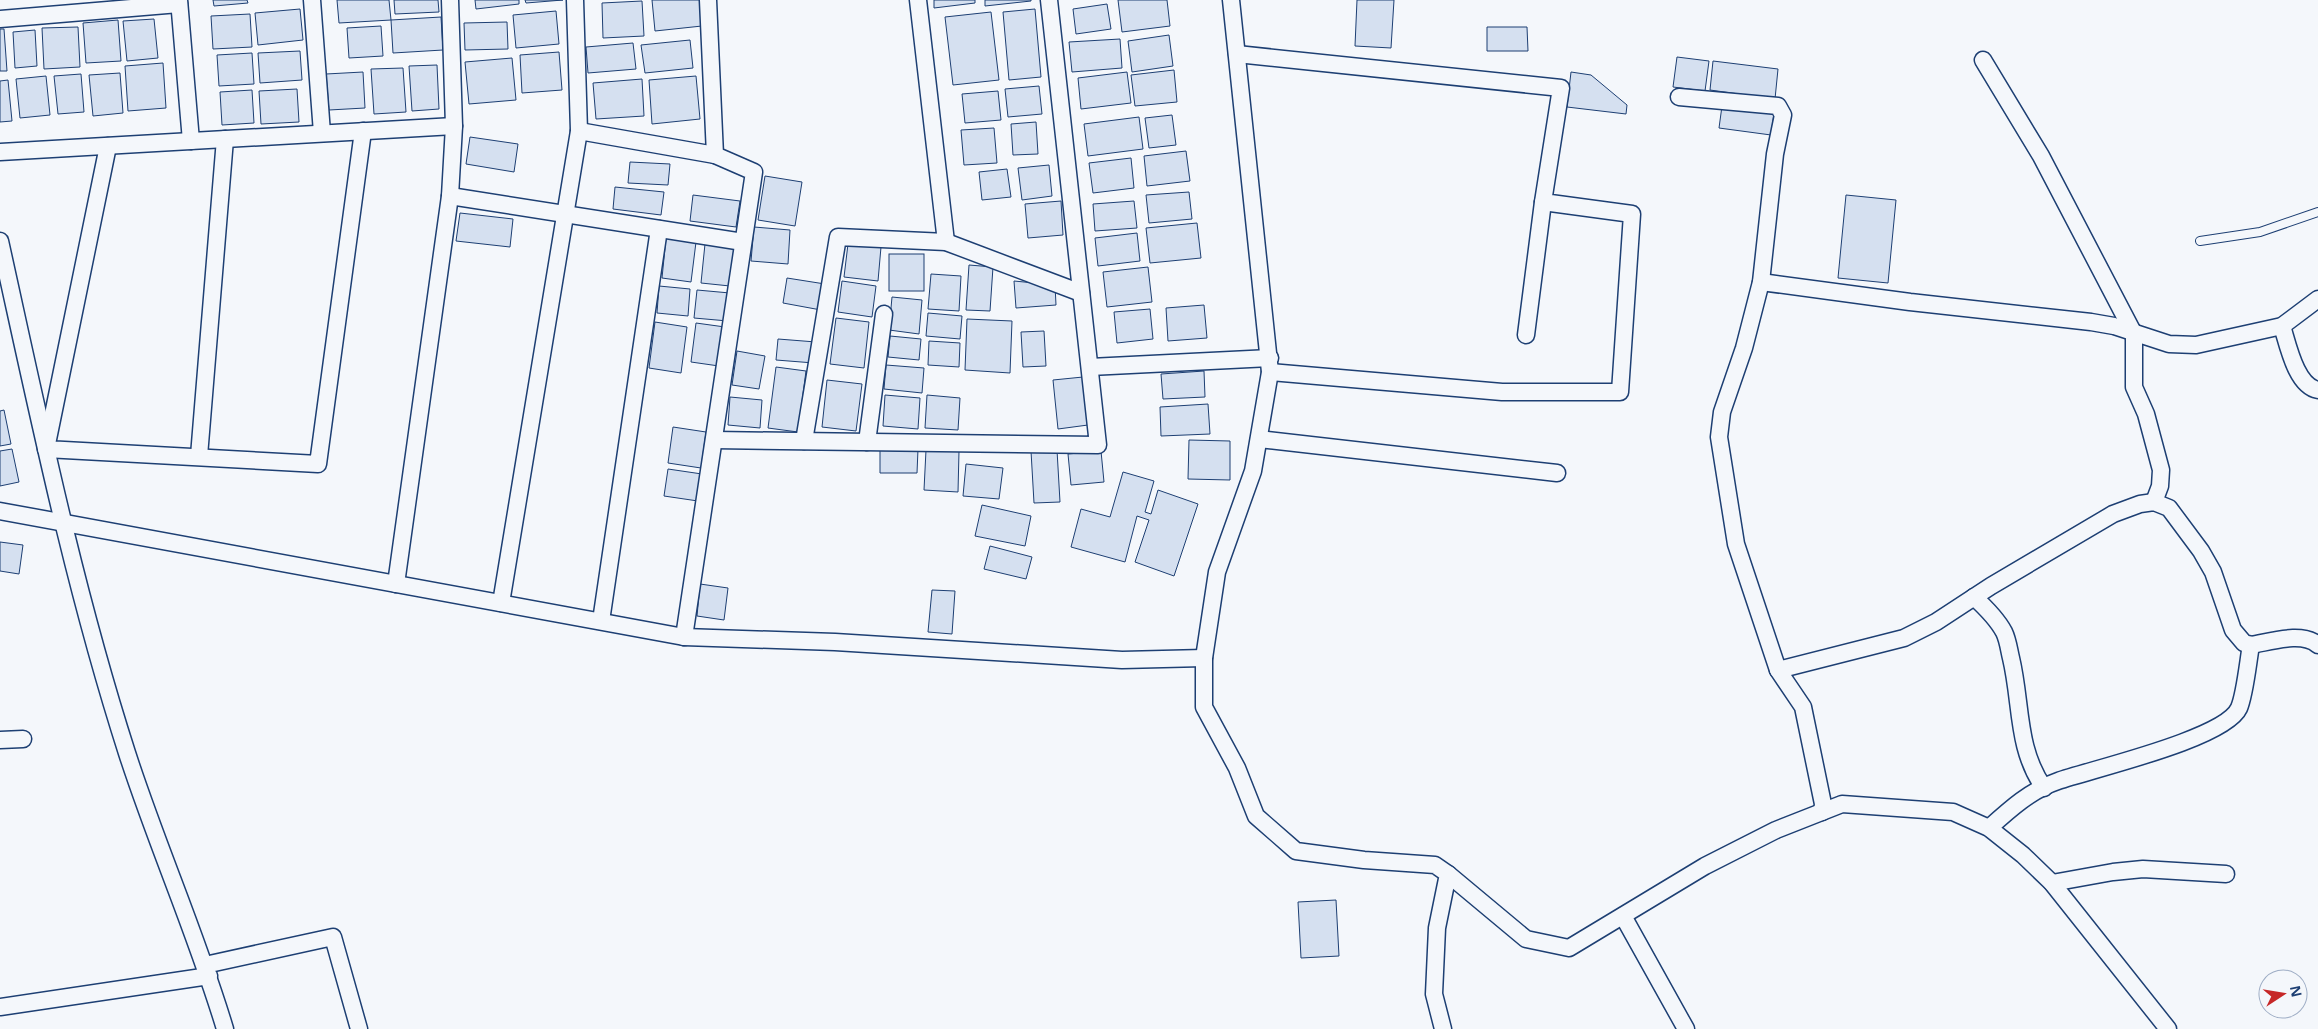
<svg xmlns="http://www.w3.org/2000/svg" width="2318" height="1029" font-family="'Noto Sans',sans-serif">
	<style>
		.building { fill: #d5e0f0; stroke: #1d3f73 }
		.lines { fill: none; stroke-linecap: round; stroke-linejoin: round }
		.service-casing { stroke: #1d3f73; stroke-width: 10 }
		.minor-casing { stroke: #1d3f73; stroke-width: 19 }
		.service { stroke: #f4f7fb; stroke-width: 8 }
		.minor { stroke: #f4f7fb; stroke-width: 16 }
	</style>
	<rect width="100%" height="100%" fill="#f4f7fb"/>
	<g class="building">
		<polygon points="213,0 247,0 248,3 214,6"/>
		<polygon points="337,0 389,0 391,20 339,23"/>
		<polygon points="394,0 438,0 439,12 395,14"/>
		<polygon points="475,0 519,0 519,4 476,9"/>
		<polygon points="525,0 563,0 526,3"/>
		<polygon points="652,0 700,0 702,26 655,31"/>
		<polygon points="934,0 975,0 975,3 934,8"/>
		<polygon points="985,0 1031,0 1031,1 985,6"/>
		<polygon points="1118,0 1167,0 1170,26 1122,32"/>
		<polygon points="1357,0 1394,0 1391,48 1355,46"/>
		<polygon points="642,1 644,36 603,38 602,3"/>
		<polygon points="1107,4 1111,29 1076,34 1073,9"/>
		<polygon points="300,9 303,40 258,45 255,13"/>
		<polygon points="1035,9 1041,77 1009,80 1003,12"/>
		<polygon points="556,11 559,44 516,48 513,15"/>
		<polygon points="991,12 999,80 953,85 945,17"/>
		<polygon points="250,14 252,47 213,49 211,16"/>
		<polygon points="441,17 443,50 393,53 391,20"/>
		<polygon points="154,19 158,58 127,61 123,21"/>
		<polygon points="118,20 121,61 86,63 83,23"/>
		<polygon points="507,22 508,49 465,50 464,23"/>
		<polygon points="381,26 383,56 349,58 347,28"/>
		<polygon points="78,27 80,67 44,69 42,28"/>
		<polygon points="1487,27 1527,27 1528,51 1487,51"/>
		<polygon points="0,29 4,29 7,71 0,71"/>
		<polygon points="35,30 37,66 15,68 13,32"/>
		<polygon points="1169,35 1173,66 1132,72 1128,41"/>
		<polygon points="1120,39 1122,68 1072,72 1069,42"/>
		<polygon points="690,40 693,68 645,73 641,45"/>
		<polygon points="633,43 636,69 588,73 586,47"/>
		<polygon points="300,51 302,80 260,83 258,53"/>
		<polygon points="559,52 562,90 522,93 520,55"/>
		<polygon points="252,53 254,84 219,86 217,55"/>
		<polygon points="1677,57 1709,61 1705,91 1673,87"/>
		<polygon points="512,58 516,100 469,104 465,62"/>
		<polygon points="1713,61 1778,69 1775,99 1710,90"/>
		<polygon points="163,63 166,108 128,111 125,66"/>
		<polygon points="437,65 439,109 412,111 409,66"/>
		<polygon points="403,68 406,112 374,114 371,69"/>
		<polygon points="1174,70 1177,102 1135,106 1131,75"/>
		<polygon points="363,72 365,108 329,110 326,74"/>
		<polygon points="1127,72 1131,103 1081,109 1078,78"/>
		<polygon points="1571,72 1591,75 1627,105 1626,114 1567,107"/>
		<polygon points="120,73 123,113 93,116 89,75"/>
		<polygon points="81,74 84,112 58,114 54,76"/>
		<polygon points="46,76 50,115 20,118 16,79"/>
		<polygon points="696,76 700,119 652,124 649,80"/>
		<polygon points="642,79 644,116 596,119 593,83"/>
		<polygon points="8,80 12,121 0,122 0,81"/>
		<polygon points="1039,86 1042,114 1008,117 1005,89"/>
		<polygon points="297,89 299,122 261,124 259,91"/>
		<polygon points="252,90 254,123 222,125 220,92"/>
		<polygon points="998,91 1001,120 965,123 962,94"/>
		<polygon points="1722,106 1774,113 1771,135 1719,128"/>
		<polygon points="1172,115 1176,145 1149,148 1145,118"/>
		<polygon points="1139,117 1143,149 1088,156 1084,124"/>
		<polygon points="1036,122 1038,154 1013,155 1011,124"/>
		<polygon points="994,128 997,163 964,165 961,130"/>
		<polygon points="470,137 518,144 514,172 466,164"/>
		<polygon points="1186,151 1190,181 1147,186 1144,156"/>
		<polygon points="1131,158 1134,188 1093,193 1089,163"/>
		<polygon points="630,162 670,164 668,185 628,183"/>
		<polygon points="1049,165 1052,196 1022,200 1018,168"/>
		<polygon points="1007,169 1011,197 982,200 979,172"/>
		<polygon points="765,176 802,182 795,226 758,220"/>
		<polygon points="615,187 664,192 661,215 613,209"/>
		<polygon points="1189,192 1192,219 1149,223 1146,195"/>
		<polygon points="693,195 740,201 736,227 690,221"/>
		<polygon points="1846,195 1896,200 1888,283 1838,278"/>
		<polygon points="1061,201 1063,235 1028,238 1025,204"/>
		<polygon points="1134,201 1137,228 1095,231 1093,204"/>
		<polygon points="460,213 513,219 510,247 456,241"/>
		<polygon points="1197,223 1201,258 1150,263 1146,228"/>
		<polygon points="754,227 790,230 788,264 751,261"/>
		<polygon points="1137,233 1140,261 1098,266 1095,238"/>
		<polygon points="666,238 696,242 691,282 662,278"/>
		<polygon points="705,244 734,247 730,286 701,283"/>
		<polygon points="848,244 881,247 878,281 844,277"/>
		<rect x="889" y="254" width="35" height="37"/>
		<polygon points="969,265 993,267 990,311 966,310"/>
		<polygon points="1148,267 1152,302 1107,307 1103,272"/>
		<polygon points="931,274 961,276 959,311 928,309"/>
		<polygon points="787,278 825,284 821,310 783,303"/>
		<polygon points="842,281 876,286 872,317 838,312"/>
		<polygon points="1014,281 1055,285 1056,305 1016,308"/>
		<polygon points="659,286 690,289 688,316 657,313"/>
		<polygon points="697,290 730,293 728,321 694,318"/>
		<polygon points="892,297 922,300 919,334 889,330"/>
		<polygon points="1204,305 1207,338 1168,341 1166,308"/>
		<polygon points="1150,309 1153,339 1117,343 1114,312"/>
		<polygon points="928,313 962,316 960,339 926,336"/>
		<polygon points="836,318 869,322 864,368 830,364"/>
		<polygon points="967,319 1012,321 1010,373 965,370"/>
		<polygon points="655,322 687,327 681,373 649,368"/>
		<polygon points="696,323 725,327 719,366 691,362"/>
		<polygon points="1044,331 1046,366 1023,367 1021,332"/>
		<polygon points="890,336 921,339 919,360 888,357"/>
		<polygon points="778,339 816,342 814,363 776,360"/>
		<polygon points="929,341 960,343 959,367 928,365"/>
		<polygon points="737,351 765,356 759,389 732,385"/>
		<polygon points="886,365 924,368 922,393 884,389"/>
		<polygon points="776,367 806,371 798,432 768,428"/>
		<polygon points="1204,371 1205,397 1163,399 1161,374"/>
		<polygon points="1083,377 1088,425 1058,429 1053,380"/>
		<polygon points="827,380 862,384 856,431 822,427"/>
		<polygon points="885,395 920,398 918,429 883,426"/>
		<polygon points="927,395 960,398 958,430 925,428"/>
		<polygon points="730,397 762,400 760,428 728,425"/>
		<polygon points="1208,404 1210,434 1161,436 1160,407"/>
		<polygon points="4,410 11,444 0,446 0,411"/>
		<polygon points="673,427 706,432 701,468 668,463"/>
		<polygon points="1189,440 1230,441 1230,480 1188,479"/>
		<polygon points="880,448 918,449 917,473 880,473"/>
		<polygon points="12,449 19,482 0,486 0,451"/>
		<polygon points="926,450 959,451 958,492 924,490"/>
		<polygon points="1057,450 1060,502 1034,503 1031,451"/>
		<polygon points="1101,451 1104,482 1071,485 1068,454"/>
		<polygon points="966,464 1003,468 999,499 963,496"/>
		<polygon points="668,469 702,474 698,501 664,496"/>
		<polygon points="1123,472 1154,481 1145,512 1151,514 1158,490 1198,504 1174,576 1135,562 1149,520 1137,516 1125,562 1071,547 1081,509 1110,517"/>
		<polygon points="982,505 1031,516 1025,546 975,536"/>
		<polygon points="0,542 23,545 19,574 0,571"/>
		<polygon points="990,546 1032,557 1026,579 984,569"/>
		<polygon points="700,584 728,588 724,620 697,616"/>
		<polygon points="932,590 955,591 952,634 928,632"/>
		<polygon points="1336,900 1339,956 1301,958 1298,902"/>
	</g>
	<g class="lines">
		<defs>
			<polyline id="service" points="2200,241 2260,232 2318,212"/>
			<g id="minor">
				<polyline points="179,0 191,141"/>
				<polyline points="312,0 322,133"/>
				<polyline points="575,0 579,131"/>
				<polyline points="918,0 946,242"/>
				<polyline points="1231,0 1270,372 1253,471 1217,572 1204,658 1204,707 1237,768 1256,816 1296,851 1364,860 1435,865 1448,874 1437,928 1434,994 1443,1029"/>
				<polyline points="0,19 179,4"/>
				<polyline points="1237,54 1561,88 1543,202 1632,214 1620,392 1502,392 1270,372"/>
				<polyline points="1983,60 2041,156 2134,334 2134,387 2146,414 2161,470 2160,486 2154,502"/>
				<polyline points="1679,97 1778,106 1783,115 1775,154 1761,282 1744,348 1722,412 1719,437 1736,544 1778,670"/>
				<polyline points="108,146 46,449 318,464 363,131"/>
				<polyline points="0,152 454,126"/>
				<polyline points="450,196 743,242"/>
				<path d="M0,241C38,413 73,585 127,753C157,846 197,935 225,1029"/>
				<polyline points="1761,282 1910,302 2091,322 2114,326 2169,344 2196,345 2282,326 2318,299"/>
				<path d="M2282,326C2288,345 2296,386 2318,390"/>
				<polyline points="1526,335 1543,202"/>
				<polyline points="1090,367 1270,358"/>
				<polyline points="1259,439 1557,473"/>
				<polyline points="714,440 1098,445 1049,0"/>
				<polyline points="804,441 838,237 946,242 1081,293"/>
				<polyline points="867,442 884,314"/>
				<polyline points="199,456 225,139"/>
				<polyline points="0,511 684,637 835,642 1122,660 1204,658"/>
				<polyline points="396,584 450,196 454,126 450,0"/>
				<path d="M1974,597C1985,607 1997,619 2004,632C2008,640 2009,650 2011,658C2022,704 2016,748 2044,788"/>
				<polyline points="501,603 579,131 715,155"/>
				<polyline points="601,621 659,229"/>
				<polyline points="684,637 754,172 715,155 708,0"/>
				<polyline points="0,740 23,739"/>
				<path d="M1822,812L1823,804L1803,707L1778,670L1904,638L1936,622L1991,586L2113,514L2140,504L2154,502L2169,508L2201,551L2213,572L2233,630L2244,643L2251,645C2270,642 2302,631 2318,645"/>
				<path d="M1989,828C2010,809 2031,790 2058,781C2092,769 2225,739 2239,708C2245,694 2248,662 2251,645"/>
				<polyline points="1448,874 1526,939 1569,948 1705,866 1776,830 1842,804 1953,812 1989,828 2023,855 2052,883 2168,1029"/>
				<polyline points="2052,883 2113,872 2143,869 2226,874"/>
				<polyline points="1623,916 1686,1029"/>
				<polyline points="205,965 333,937 359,1029"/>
				<polyline points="0,1007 209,976"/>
			</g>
		</defs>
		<use href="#service" class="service-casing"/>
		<use href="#minor" class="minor-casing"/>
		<use href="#service" class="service"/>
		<use href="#minor" class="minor"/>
	</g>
	<g transform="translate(2283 994) rotate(78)"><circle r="24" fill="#f4f7fb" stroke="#9eadc5"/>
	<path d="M0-4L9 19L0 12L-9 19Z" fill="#c62828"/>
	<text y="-8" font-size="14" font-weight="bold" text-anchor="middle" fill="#1d3f73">N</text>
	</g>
</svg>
